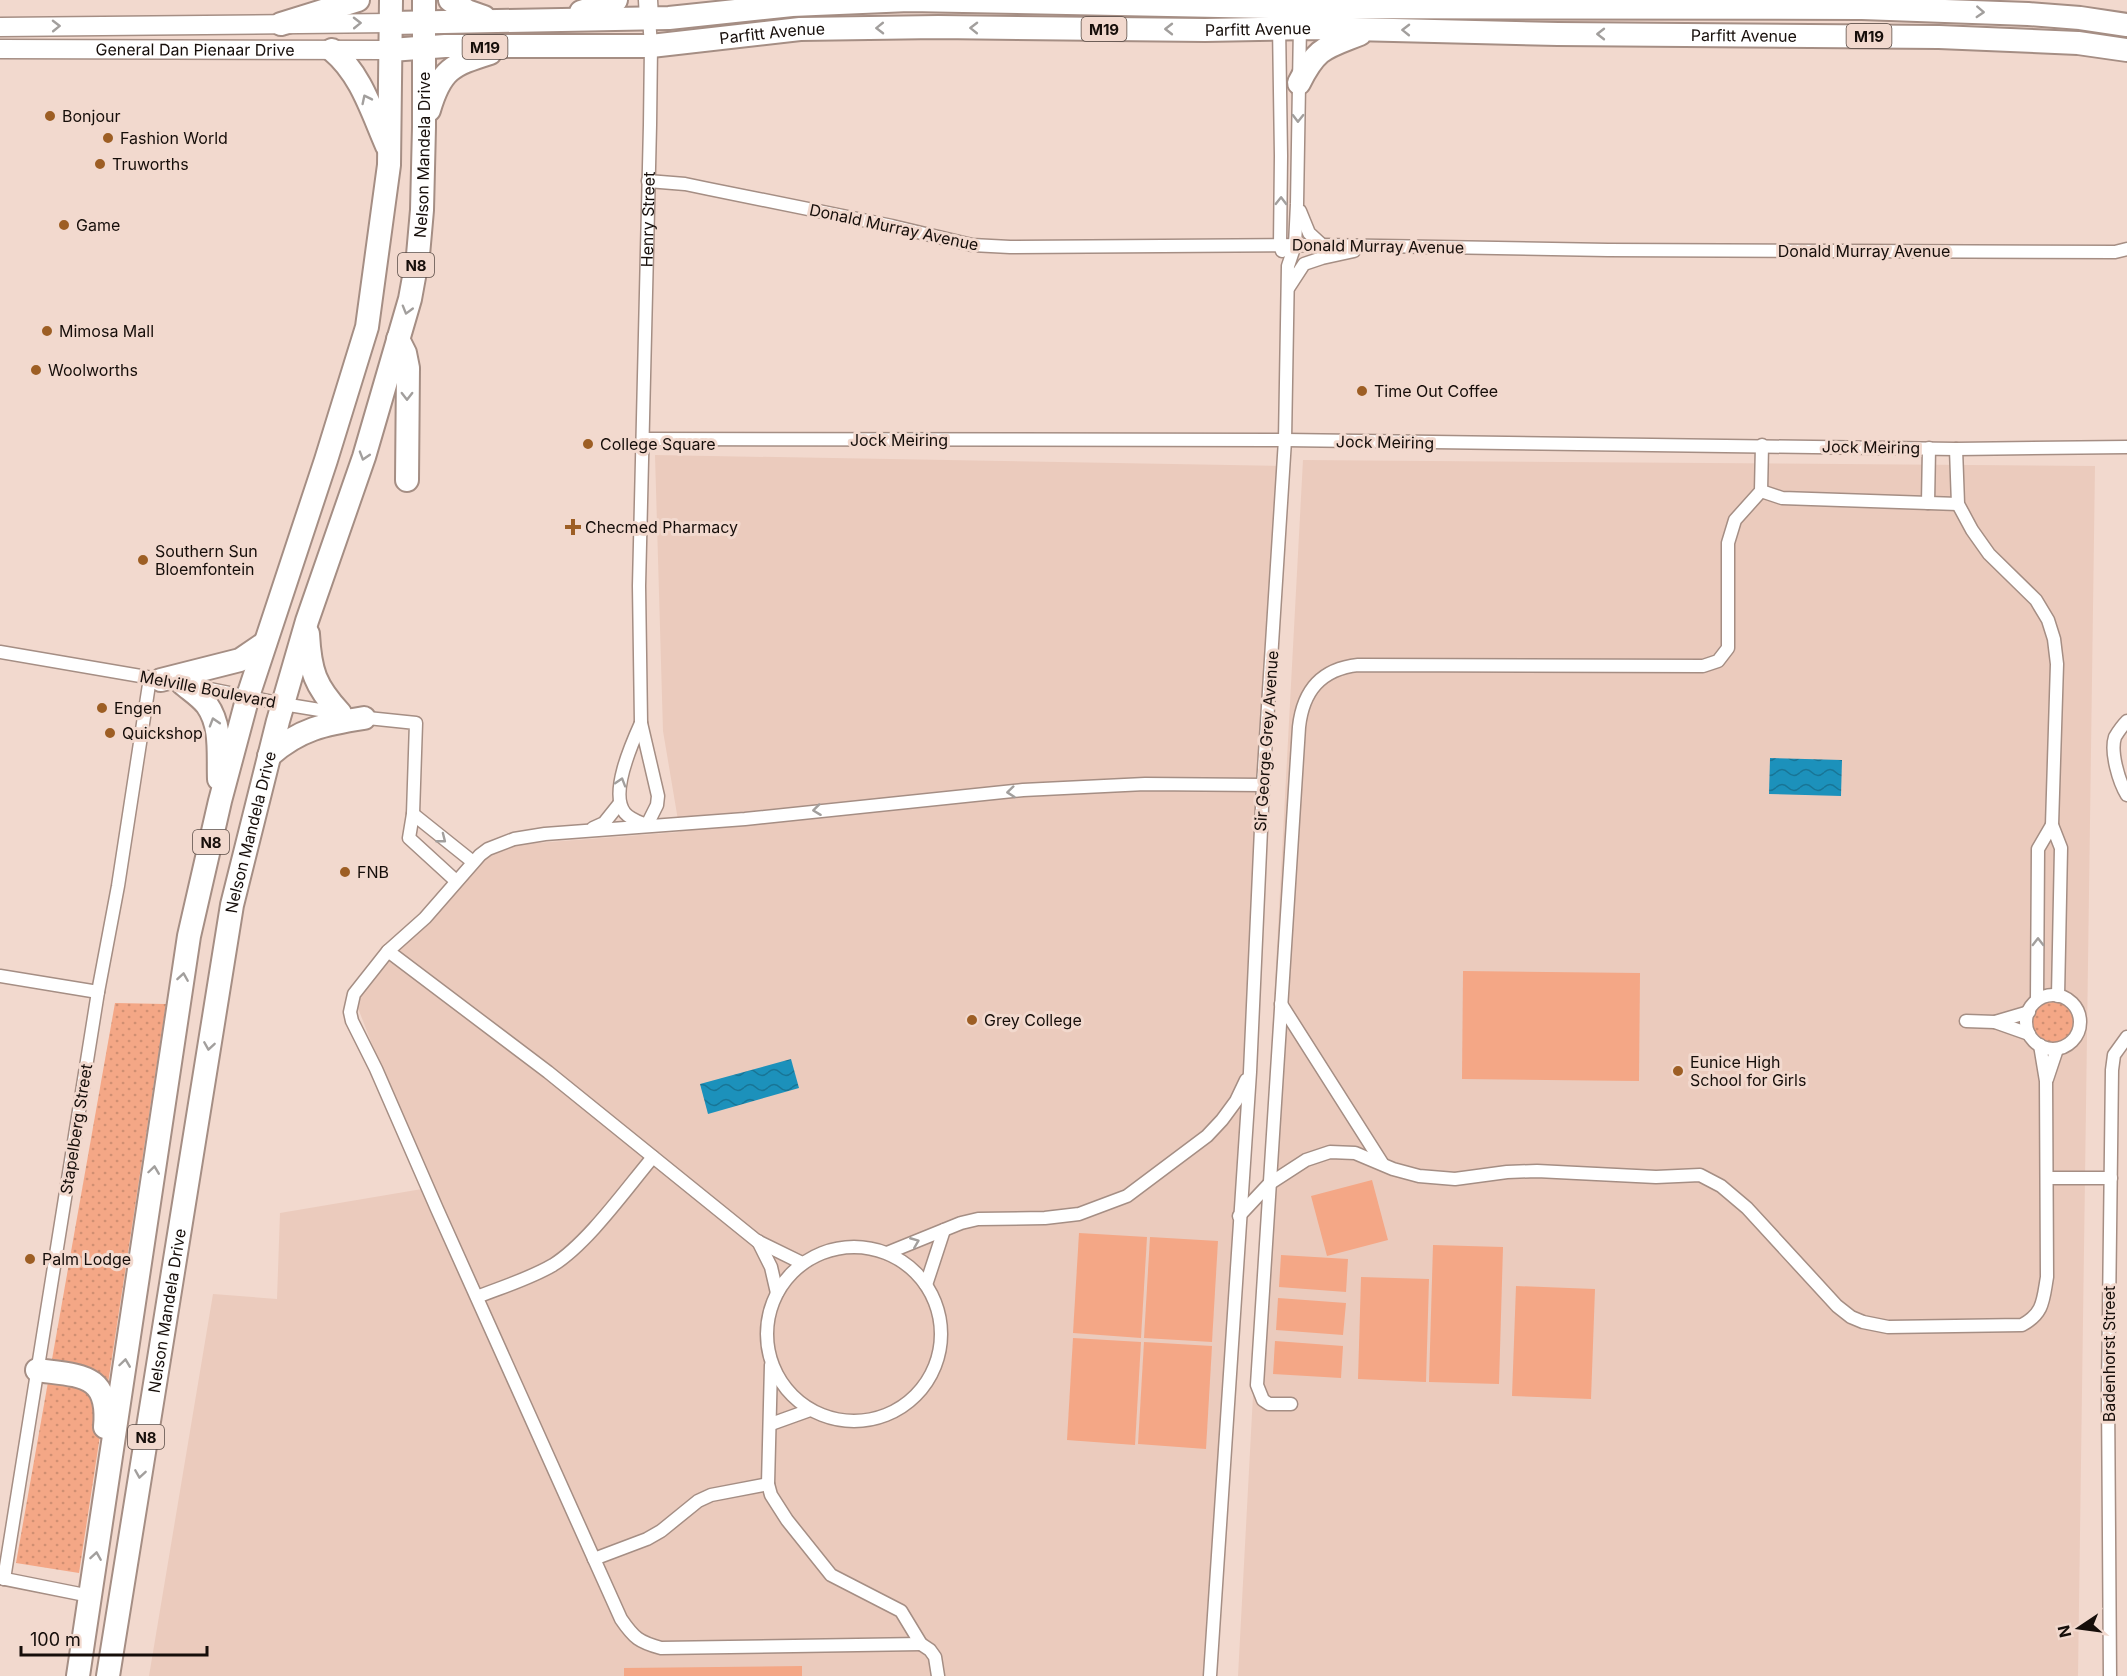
<svg xmlns="http://www.w3.org/2000/svg" width="2127" height="1676" font-family="Inter,sans-serif">
	<style>
		.built { fill: #ebcbbd }
		.grass { fill: url(#grass-dots) }
		.pitch { fill: #f4a786 }
		.water { fill: url(#water-waves) }
		.lines { fill: none; stroke-linecap: round; stroke-linejoin: round }
		.street-casing { stroke: #a58e84; stroke-width: 15 }
		.secondary-casing { stroke: #a58e84; stroke-width: 21 }
		.highway-casing { stroke: #a58e84; stroke-width: 26 }
		.street { stroke: #fff; stroke-width: 12 }
		.secondary { stroke: #fff; stroke-width: 18 }
		.highway { stroke: #fff; stroke-width: 22 }
		.oneway { stroke: #a29f9d }
		.poi-dot { fill: #9d5e24; stroke: #f2d9ce; stroke-width: 2 }
		.labels { text-anchor: middle; dominant-baseline: central; stroke-width: 6; stroke-linejoin: round; paint-order: stroke }
		.shield { fill: #f2d9ce; stroke: #584b45; stroke-width: 1.5 }
		.shield-label { font-size: 15px; font-weight: bold; fill: #160e0a }
		.street-label { font-size: 16px; fill: #160e0a; stroke: #f2d9ce }
		.poi-label { font-size: 16px; fill: #160e0a; stroke: #f2d9ce; text-anchor: start }
	</style>
	<defs>
		<pattern id="grass-dots" width="8" height="8" patternUnits="userSpaceOnUse" patternTransform="scale(1.5)"><rect width="8" height="8" fill="#f4a786"/><path d="M2 2h.1M6 6h.1" fill="none" stroke="#d08f72" stroke-width="1.8" stroke-linecap="round"/></pattern>
		<pattern id="water-waves" width="16" height="10" patternUnits="userSpaceOnUse" patternTransform="scale(1.5)"><rect width="16" height="10" fill="#1c91bb"/><path d="M0 5q4-4 8 0t8 0" fill="none" stroke="#187596"/></pattern>
	</defs>
	<rect width="100%" height="100%" fill="#f2d9ce"/>
	<g class="built">
		<polygon points="655,455 1284,466 1205,1676 149,1676 213,1294 277,1299 280,1213 428,1188 356,1003 396,953 498,846 680,832 663,731"/>
		<polygon points="1303,460 2095,466 2078,1676 1238,1676"/>
	</g>
	<g class="grass">
		<circle cx="2053" cy="1022" r="20"/>
		<polygon points="115,1003 166,1004 79,1573 16,1563"/>
	</g>
	<g class="pitch">
		<polygon points="1463,971 1640,973 1639,1081 1462,1079"/>
		<polygon points="1372,1180 1388,1240 1327,1256 1311,1196"/>
		<polygon points="1079,1233 1147,1237 1141,1338 1073,1333"/>
		<polygon points="1150,1237 1218,1241 1212,1342 1144,1338"/>
		<polygon points="1433,1245 1503,1247 1499,1384 1429,1382"/>
		<polygon points="1281,1255 1348,1259 1346,1292 1279,1287"/>
		<polygon points="1361,1277 1429,1279 1426,1382 1358,1379"/>
		<polygon points="1516,1286 1595,1289 1591,1399 1512,1396"/>
		<polygon points="1278,1298 1346,1303 1343,1335 1276,1330"/>
		<polygon points="1073,1338 1141,1342 1135,1445 1067,1440"/>
		<polygon points="1275,1341 1343,1346 1341,1378 1273,1374"/>
		<polygon points="1144,1342 1212,1346 1206,1449 1138,1444"/>
		<polygon points="802,1666 802,1676 624,1676 624,1668"/>
	</g>
	<g class="water">
		<polygon points="1770,758 1842,760 1841,796 1769,794"/>
		<polygon points="791,1059 799,1088 708,1114 700,1084"/>
	</g>
	<g class="lines">
		<defs>
			<g id="street">
				<polyline points="1279,25 1281,156 1280,245 1282,251"/>
				<polyline points="648,181 685,184 709,189 892,226 972,245 1010,247 1322,245 1608,250 2115,252 2127,249"/>
				<polyline points="1300,211 1309,233 1322,245"/>
				<polyline points="1289,287 1304,264 1322,258 1354,251"/>
				<polyline points="643,439 1285,440 1956,449 2127,447"/>
				<polyline points="1956,449 1958,504 1972,530 1989,554 2036,600 2048,620 2054,639 2057,664 2052,825 2061,848 2058,996"/>
				<polyline points="1761,491 1782,498 1958,504"/>
				<polyline points="1928,503 1929,448"/>
				<polyline points="0,652 158,679"/>
				<polyline points="190,685 283,704 338,713"/>
				<polyline points="358,717 416,723 413,814 409,838 456,881"/>
				<path d="M2127,721C2123,725 2118,732 2115,737C2110,752 2119,782 2127,795"/>
				<path d="M641,723C632,743 609,794 625,813C630,819 639,822 646,825"/>
				<polyline points="413,814 473,862"/>
				<path id="s1" d="M647,825L657,805L658,796L641,723L639,586L650,125L651,46L649,18"/>
				<polyline points="593,828 604,823 620,803"/>
				<polyline points="388,951 548,1072 757,1241 802,1263"/>
				<polyline points="0,976 98,992"/>
				<circle cx="2053" cy="1022" r="27"/>
				<polyline points="2037,1000 2038,849 2052,825"/>
				<polyline points="1281,1004 1382,1163"/>
				<polyline points="1966,1021 1995,1022 2029,1012"/>
				<polyline points="1995,1022 2029,1034"/>
				<polyline points="2047,1079 2057,1049"/>
				<polyline points="2047,1178 2111,1178"/>
				<path d="M1239,1216L1269,1184L1306,1160L1330,1152L1355,1153L1393,1169L1419,1176L1455,1179L1507,1172L1537,1171L1656,1177L1700,1175L1721,1186L1747,1208L1837,1306L1851,1317L1863,1322L1888,1327L2022,1325C2044,1313 2043,1300 2047,1277L2046,1081L2040,1045"/>
				<polyline points="758,1241 771,1267 777,1293"/>
				<circle cx="854" cy="1334" r="87"/>
				<polyline points="887,1253 961,1223 978,1219 1045,1218 1079,1214 1127,1196 1207,1136 1222,1120 1236,1101 1246,1080"/>
				<polyline points="926,1285 944,1230"/>
				<path d="M477,1297C502,1287 529,1279 553,1265C588,1243 626,1189 653,1157"/>
				<polyline points="771,1365 768,1484 771,1495 787,1520 831,1575 901,1611 921,1644 930,1650 935,1657 938,1676"/>
				<path d="M1291,1404H1269L1263,1400L1257,1385L1299,727C1303,691 1321,669 1358,665L1703,666L1718,661L1728,648V543L1735,520L1761,491L1762,445"/>
				<polyline points="771,1424 810,1410"/>
				<polyline points="594,1559 647,1539 661,1531 698,1501 711,1495 768,1484"/>
				<polyline points="0,1578 90,1596"/>
				<polyline points="4,1579 98,992 118,886 150,678"/>
				<path d="M921,1644L661,1648C639,1642 634,1638 621,1619L437,1209L376,1069L352,1021L350,1012L354,994L388,951L425,918L480,855L488,849L514,839L545,834L745,819L1023,790L1145,784L1263,785"/>
				<polyline points="1210,1676 1250,1072 1263,785 1285,440 1288,266 1295,245 1297,204 1300,25"/>
				<polyline points="2110,1676 2108,1393 2112,1070 2114,1055 2127,1037"/>
			</g>
			<g id="secondary">
				<polyline points="648,0 649,18"/>
				<polyline points="0,27 391,23"/>
				<path id="s2" d="M0,49L391,50"/>
			</g>
			<g id="highway">
				<polyline points="450,0 467,11 484,17"/>
				<polyline points="581,12 616,0"/>
				<polyline points="391,23 669,18 792,5 909,0 1269,7 1862,8 2028,14 2080,18 2127,25"/>
				<polyline points="281,24 358,0"/>
				<path d="M332,50C361,74 372,112 387,146"/>
				<path id="s3" d="M391,50L445,46H651L800,29L938,27L1205,30L1312,28L1558,34L1939,37L2078,43L2127,50"/>
				<path d="M1299,83C1317,47 1325,48 1360,34"/>
				<path d="M429,110C441,69 452,65 490,53"/>
				<polyline points="398,339 405,353 408,368 407,480"/>
				<path d="M308,634C310,671 315,686 340,713"/>
				<polyline points="161,680 240,660 265,643"/>
				<path d="M182,683C190,690 200,696 207,705C222,726 218,754 219,779"/>
				<path d="M269,756C299,729 325,724 364,718"/>
				<path d="M37,1370C80,1376 110,1373 105,1427"/>
				<polyline points="78,1676 189,936 220,801 248,696 326,460 367,327 389,165 391,0"/>
				<path id="s4" d="M108,1676L232,905L278,721L307,621L364,457L410,299L418,255L422,210L424,127V0"/>
			</g>
		</defs>
		<use href="#street" class="street-casing"/>
		<use href="#secondary" class="secondary-casing"/>
		<use href="#highway" class="highway-casing"/>
		<use href="#street" class="street"/>
		<use href="#secondary" class="secondary"/>
		<use href="#highway" class="highway"/>
	</g>
	<defs><path id="oneway-chevron" d="M-2-3.5L2.5 0L-2 3.5" fill="none" stroke-width="1.6" stroke-linecap="round" stroke-linejoin="round" transform="scale(1.5)"/></defs>
	<g class="oneway">
		<use href="#oneway-chevron" transform="translate(1980 12) rotate(3)"/>
		<use href="#oneway-chevron" transform="translate(357 23) rotate(-1)"/>
		<use href="#oneway-chevron" transform="translate(56 26) rotate(-1)"/>
		<use href="#oneway-chevron" transform="translate(880 28) rotate(179)"/>
		<use href="#oneway-chevron" transform="translate(974 28) rotate(-179)"/>
		<use href="#oneway-chevron" transform="translate(1169 29) rotate(-180)"/>
		<use href="#oneway-chevron" transform="translate(1406 30) rotate(-179)"/>
		<use href="#oneway-chevron" transform="translate(1601 34) rotate(-180)"/>
		<use href="#oneway-chevron" transform="translate(366 99) rotate(-116)"/>
		<use href="#oneway-chevron" transform="translate(1298 118) rotate(91)"/>
		<use href="#oneway-chevron" transform="translate(1281 201) rotate(-89)"/>
		<use href="#oneway-chevron" transform="translate(407 310) rotate(106)"/>
		<use href="#oneway-chevron" transform="translate(407 396) rotate(90)"/>
		<use href="#oneway-chevron" transform="translate(364 456) rotate(107)"/>
		<use href="#oneway-chevron" transform="translate(214 722) rotate(-107)"/>
		<use href="#oneway-chevron" transform="translate(621 782) rotate(-73)"/>
		<use href="#oneway-chevron" transform="translate(1011 792) rotate(174)"/>
		<use href="#oneway-chevron" transform="translate(817 810) rotate(173)"/>
		<use href="#oneway-chevron" transform="translate(442 839) rotate(38)"/>
		<use href="#oneway-chevron" transform="translate(2038 942) rotate(-90)"/>
		<use href="#oneway-chevron" transform="translate(183 977) rotate(-81)"/>
		<use href="#oneway-chevron" transform="translate(209 1046) rotate(99)"/>
		<use href="#oneway-chevron" transform="translate(154 1170) rotate(-82)"/>
		<use href="#oneway-chevron" transform="translate(915 1242) rotate(-22)"/>
		<use href="#oneway-chevron" transform="translate(125 1363) rotate(-82)"/>
		<use href="#oneway-chevron" transform="translate(140 1474) rotate(99)"/>
		<use href="#oneway-chevron" transform="translate(96 1556) rotate(-81)"/>
	</g>
	<g class="poi-dot">
		<circle cx="50" cy="116" r="6"/>
		<circle cx="108" cy="138" r="6"/>
		<circle cx="100" cy="164" r="6"/>
		<circle cx="64" cy="225" r="6"/>
		<circle cx="47" cy="331" r="6"/>
		<circle cx="36" cy="370" r="6"/>
		<circle cx="1362" cy="391" r="6"/>
		<circle cx="588" cy="444" r="6"/>
		<path d="M570 518h6v6h6v6h-6v6h-6v-6h-6v-6h6z"/>
		<circle cx="143" cy="560" r="6"/>
		<circle cx="102" cy="708" r="6"/>
		<circle cx="110" cy="733" r="6"/>
		<circle cx="345" cy="872" r="6"/>
		<circle cx="972" cy="1020" r="6"/>
		<circle cx="1678" cy="1071" r="6"/>
		<circle cx="30" cy="1259" r="6"/>
	</g>
	<g class="labels">
		<g class="shield">
			<rect x="1081.5" y="17" width="45" height="24" rx="4.5"/>
			<rect x="1846.5" y="24" width="45" height="24" rx="4.5"/>
			<rect x="462.5" y="35" width="45" height="24" rx="4.5"/>
			<rect x="398" y="253" width="36" height="24" rx="4.5"/>
			<rect x="193" y="830" width="36" height="24" rx="4.5"/>
			<rect x="128" y="1425" width="36" height="24" rx="4.5"/>
		</g>
		<g class="shield-label">
			<text x="1104" y="29">M19</text>
			<text x="1869" y="36">M19</text>
			<text x="485" y="47">M19</text>
			<text x="416" y="265">N8</text>
			<text x="211" y="842">N8</text>
			<text x="146" y="1437">N8</text>
		</g>
		<g class="street-label">
			<text stroke="none"><textPath href="#s3" startOffset="868">Parfitt Avenue</textPath></text>
			<text stroke="none"><textPath href="#s3" startOffset="382">Parfitt Avenue</textPath></text>
			<text stroke="none"><textPath href="#s3" startOffset="1354">Parfitt Avenue</textPath></text>
			<text stroke="none"><textPath href="#s2" startOffset="195">General Dan Pienaar Drive</textPath></text>
			<text stroke="none"><textPath href="#s4" startOffset="1558">Nelson Mandela Drive</textPath></text>
			<text stroke="none"><textPath href="#s1" startOffset="610">Henry Street</textPath></text>
			<text transform="translate(894 227) rotate(12)">Donald Murray Avenue</text>
			<text transform="translate(1378 246) rotate(1)">Donald Murray Avenue</text>
			<text x="1864" y="251">Donald Murray Avenue</text>
			<text x="899" y="440">Jock Meiring</text>
			<text transform="translate(1385 442) rotate(1)">Jock Meiring</text>
			<text transform="translate(1871 447) rotate(1)">Jock Meiring</text>
			<text transform="translate(208 689) rotate(11)">Melville Boulevard</text>
			<text transform="translate(1266 741) rotate(-86)">Sir George Grey Avenue</text>
			<text stroke="none"><textPath href="#s4" startOffset="856">Nelson Mandela Drive</textPath></text>
			<text transform="translate(76 1129) rotate(-81)">Stapelberg Street</text>
			<text stroke="none"><textPath href="#s4" startOffset="370">Nelson Mandela Drive</textPath></text>
			<text transform="translate(2109 1354) rotate(-90)">Badenhorst Street</text>
		</g>
		<g class="poi-label">
			<text x="62" y="116">Bonjour</text>
			<text x="120" y="138">Fashion World</text>
			<text x="112" y="164">Truworths</text>
			<text x="76" y="225">Game</text>
			<text x="59" y="331">Mimosa Mall</text>
			<text x="48" y="370">Woolworths</text>
			<text x="1374" y="391">Time Out Coffee</text>
			<text x="600" y="444">College Square</text>
			<text x="585" y="527">Checmed Pharmacy</text>
			<text x="155" y="551">Southern Sun<tspan x="155" dy="18">Bloemfontein</tspan></text>
			<text x="114" y="708">Engen</text>
			<text x="122" y="733">Quickshop</text>
			<text x="357" y="872">FNB</text>
			<text x="984" y="1020">Grey College</text>
			<text x="1690" y="1062">Eunice High<tspan x="1690" dy="18">School for Girls</tspan></text>
			<text x="42" y="1259">Palm Lodge</text>
		</g>
	</g>
	<g transform="translate(2079 1628) rotate(257)" stroke="#f2d9ce" stroke-width="4.5" paint-order="stroke">
	<path d="M0-4.5L10 22L0 15L-10 22Z" fill="#160e0a"/>
	<text y="-9" font-size="16" font-weight="bold" text-anchor="middle" fill="#160e0a">N</text>
	</g>
	<path d="M21 1646v9h186v-9" fill="none" stroke="#160e0a" stroke-width="3"/>
	<text x="30" y="1646" font-size="18" fill="#160e0a" stroke="#f2d9ce" stroke-width="4.5" paint-order="stroke">100 m</text>
</svg>
